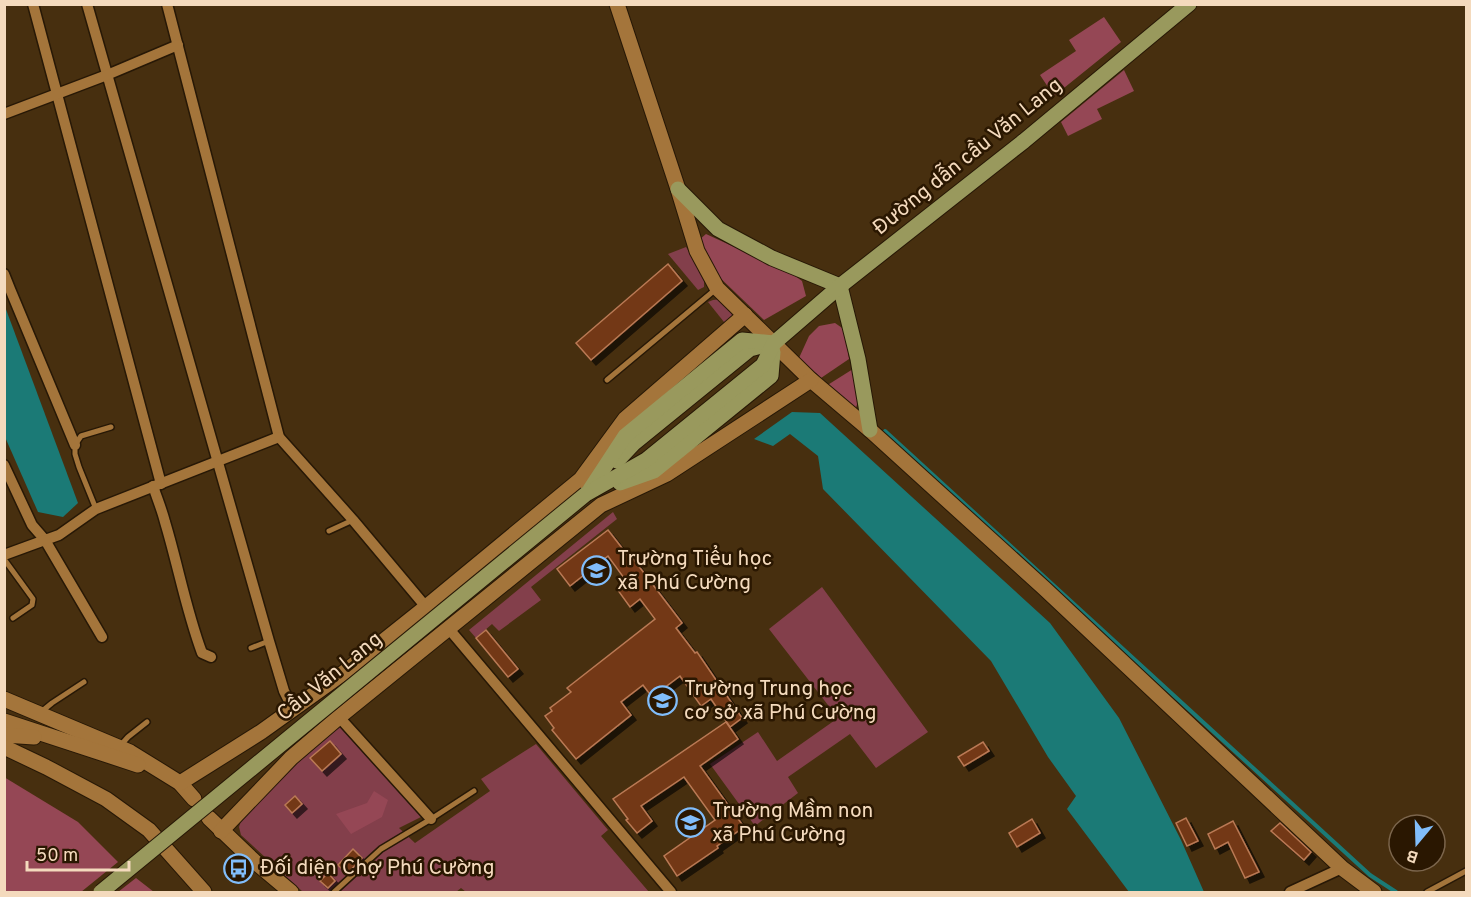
<svg xmlns="http://www.w3.org/2000/svg" width="1471" height="897" font-family="Overpass,sans-serif">
	<style>
		.green { fill: #833f4b }
		.forest { fill: #954755 }
		.water { fill: #1b7a76 }
		.lines { fill: none; stroke-linecap: round; stroke-linejoin: round }
		.stream { stroke: #1b7a76; stroke-width: 4 }
		.building { fill: #733913; stroke: #ba7955; stroke-width: 1.5; filter: url(#shadow) }
		.service-casing { stroke: #271806; stroke-width: 8 }
		.minor-casing { stroke: #271806; stroke-width: 13 }
		.secondary-casing { stroke: #271806; stroke-width: 17 }
		.primary-casing { stroke: #271806; stroke-width: 17 }
		.service { stroke: #a4753b; stroke-width: 5 }
		.minor { stroke: #a4753b; stroke-width: 10 }
		.secondary { stroke: #a4753b; stroke-width: 15 }
		.primary { stroke: #99995d; stroke-width: 15 }
		.primary-bridge-casing { stroke: #271806; stroke-width: 17; stroke-linecap: butt }
		.primary-bridge { stroke: #99995d; stroke-width: 15 }
		.labels { text-anchor: middle; dominant-baseline: central; stroke-width: 5; stroke-linejoin: round; paint-order: stroke }
		.street-label { font-size: 21px; fill: #f4dabd; stroke: #2a1701 }
		.poi-label { font-size: 21px; fill: #f4dabd; stroke: #2a1701; text-anchor: start }
	</style>
	<defs>
		<filter id="shadow"><feDropShadow dx="5" dy="5" stdDeviation="0" flood-color="#0009"/></filter>
	</defs>
	<rect width="100%" height="100%" fill="#472f0f"/>
	<g class="green">
		<polygon points="686,247 704,277 704,287 698,290 668,254"/>
		<polygon points="721,299 730,308 733,319 728,327 708,302 713,300"/>
		<polygon points="613,512 617,519 531,587 541,600 499,631 492,624 476,638 469,630"/>
		<polygon points="822,587 928,732 876,768 850,734 788,777 798,793 755,826 710,764 758,732 777,761 838,718 769,629"/>
		<polygon points="340,726 423,816 399,828 415,843 490,791 481,779 536,744 608,830 601,836 649,892 466,892 461,888 456,892 303,892 241,835 239,827 241,821 299,757"/>
	</g>
	<g class="forest">
		<polygon points="1104,17 1121,42 1054,96 1040,75 1076,51 1069,40"/>
		<polygon points="1124,70 1134,91 1097,109 1102,119 1068,136 1061,122"/>
		<polygon points="706,234 791,273 802,281 806,296 764,320 715,273 699,240"/>
		<polygon points="835,323 845,330 849,359 821,378 799,358 809,336 819,326"/>
		<polygon points="853,369 859,397 856,408 826,386"/>
		<polygon points="4,777 78,822 118,862 81,892 5,892"/>
		<polygon points="374,791 388,800 382,817 351,834 336,814 367,803"/>
		<polygon points="136,878 154,892 118,892"/>
	</g>
	<g class="water">
		<polygon points="4,304 78,503 63,517 38,512 5,437"/>
		<polygon points="792,412 820,413 1050,623 1119,718 1181,840 1204,892 1129,892 1067,809 1076,796 1048,757 991,661 823,489 818,456 790,434 773,446 754,439"/>
	</g>
	<g class="lines">
		<polyline class="stream" points="885,431 1370,875 1396,892"/>
	</g>
	<g class="building">
		<polygon points="668,264 682,281 591,360 576,343"/>
		<polygon points="608,530 629,557 631,556 682,623 676,628 695,653 697,652 742,718 730,727 711,699 701,706 680,676 652,697 643,685 621,702 631,715 576,759 552,730 554,728 545,716 552,711 550,708 571,692 567,688 655,619 640,599 630,607 617,589 627,582 608,556 570,586 557,569"/>
		<polygon points="486,630 518,669 508,677 476,638"/>
		<polygon points="726,722 738,739 700,766 744,827 717,846 718,848 677,876 664,856 715,820 684,777 641,806 652,821 637,833 626,820 628,819 613,799"/>
		<polygon points="330,741 341,754 322,771 310,758"/>
		<polygon points="983,742 989,751 964,766 958,757"/>
		<polygon points="295,796 302,804 292,813 285,805"/>
		<polygon points="1186,818 1198,841 1187,846 1176,823"/>
		<polygon points="1032,819 1040,833 1017,847 1009,833"/>
		<polygon points="1233,821 1259,872 1245,878 1228,842 1215,849 1208,834"/>
		<polygon points="1280,823 1311,852 1304,860 1271,831"/>
		<polygon points="353,849 362,858 347,874 338,865"/>
		<polygon points="328,873 335,881 328,888 320,881"/>
	</g>
	<g class="lines">
		<defs>
			<g id="service">
				<polyline points="607,380 716,289"/>
				<polyline points="96,509 79,467 75,454 75,445 81,436 111,427"/>
				<polyline points="329,531 353,520"/>
				<polyline points="4,559 33,599 32,605 13,618"/>
				<polyline points="251,648 269,641"/>
				<polyline points="41,712 52,703 84,682"/>
				<polyline points="120,746 128,737 147,722"/>
				<polyline points="334,892 381,849 431,819 474,791"/>
				<polyline points="1427,892 1466,871"/>
			</g>
			<g id="minor">
				<polyline points="33,4 161,484"/>
				<polyline points="87,4 269,641 284,691 293,709"/>
				<polyline points="167,4 279,437 353,520 426,607"/>
				<polyline points="4,114 107,75 178,45"/>
				<polyline points="4,274 10,289 75,445"/>
				<polyline points="4,465 32,525 45,540 59,535 96,509 279,437"/>
				<path d="M153,486C157,498 162,510 165,522C178,565 186,610 202,653L211,657"/>
				<polyline points="4,555 45,540 102,637"/>
				<polyline points="449,629 671,892"/>
				<polyline points="339,717 431,819"/>
				<polyline points="1290,892 1342,868"/>
			</g>
			<g id="secondary">
				<polyline points="617,4 678,189 697,251 717,288 811,380 870,430 1044,588 1342,868 1374,892"/>
				<polyline points="4,699 130,752 180,783 194,799"/>
				<polyline points="4,721 138,765"/>
				<polyline points="4,735 34,737"/>
				<polyline points="4,747 46,767 106,799 149,830 204,892"/>
				<polyline points="180,783 261,732 342,674 426,607 581,479 625,419 745,315"/>
				<polyline points="209,818 254,861 291,892"/>
				<polyline points="221,831 291,758 339,717 601,505 667,474 811,380"/>
			</g>
			<g id="primary">
				<polyline points="678,189 718,229 772,258 840,286 858,359 870,430"/>
				<polyline points="617,461 633,444 750,349 765,345"/>
				<polyline points="620,483 654,471 771,376 773,352"/>
				<polyline points="589,491 625,436 742,340 774,343"/>
				<polyline points="586,494 646,460 763,365 774,343 840,286 1024,141 1189,4"/>
			</g>
		</defs>
		<use href="#service" class="service-casing"/>
		<use href="#minor" class="minor-casing"/>
		<use href="#secondary" class="secondary-casing"/>
		<use href="#primary" class="primary-casing"/>
		<use href="#service" class="service"/>
		<use href="#minor" class="minor"/>
		<use href="#secondary" class="secondary"/>
		<use href="#primary" class="primary"/>
		<defs>
			<polyline id="primary-bridge" points="101,892 586,494"/>
		</defs>
		<use href="#primary-bridge" class="primary-bridge-casing"/>
		<use href="#primary-bridge" class="primary-bridge"/>
	</g>
	<defs>
		<symbol id="school-ring" viewBox="-11 -11 22 22"><circle r="9.5" fill="#2a1701" stroke="#81bdfa" stroke-width="1.5"/><path d="M0-5L7-2L0 1L-7-2ZM-4 1L0 2.5L4 1V4Q0 6-4 4Z" fill="#81bdfa"/></symbol>
		<symbol id="bus-ring" viewBox="-11 -11 22 22"><circle r="9.5" fill="#2a1701" stroke="#81bdfa" stroke-width="1.5"/><path d="M-5-6H5V4H4V6H2V4H-2V6H-4V4H-5ZM-3.5-4V0h7V-4ZM-3.5 1.2v1.5H-2V1.2ZM2 1.2v1.5H3.5V1.2Z" fill="#81bdfa"/></symbol>
	</defs>
	<g fill-rule="evenodd">
		<use href="#school-ring" x="580" y="554" width="33" height="33"/>
		<use href="#school-ring" x="646" y="684" width="33" height="33"/>
		<use href="#school-ring" x="674" y="806" width="33" height="33"/>
		<use href="#bus-ring" x="222" y="852" width="33" height="33"/>
	</g>
	<g class="labels">
		<g class="street-label">
			<text transform="translate(968 157) rotate(-39)">Đường dẫn cầu Văn Lang</text>
			<text transform="translate(330 677) rotate(-39)">Cầu Văn Lang</text>
		</g>
		<g class="poi-label">
			<text x="617" y="559">Trường Tiểu học<tspan x="617" dy="24">xã Phú Cường</tspan></text>
			<text x="684" y="689">Trường Trung học<tspan x="684" dy="24">cơ sở xã Phú Cường</tspan></text>
			<text x="712" y="811">Trường Mầm non<tspan x="712" dy="24">xã Phú Cường</tspan></text>
			<text x="260" y="868">Đối diện Chợ Phú Cường</text>
		</g>
	</g>
	<rect width="1471" height="897" fill="none" stroke="#f4dabd" stroke-width="12"/>
	<g transform="translate(1417 843) rotate(199)"><circle r="28" fill="#2a1701" stroke="#7b654c" stroke-width="1.5"/>
	<path d="M0-4.5L10 22L0 15L-10 22Z" fill="#81bdfa"/>
	<text y="-9" font-size="16" font-weight="bold" text-anchor="middle" fill="#f4dabd">B</text>
	</g>
	<path d="M27 861v9h102v-9" fill="none" stroke="#f4dabd" stroke-width="3"/>
	<text x="36" y="861" font-size="18" fill="#f4dabd" stroke="#2a1701" stroke-width="4.5" paint-order="stroke">50 m</text>
</svg>
